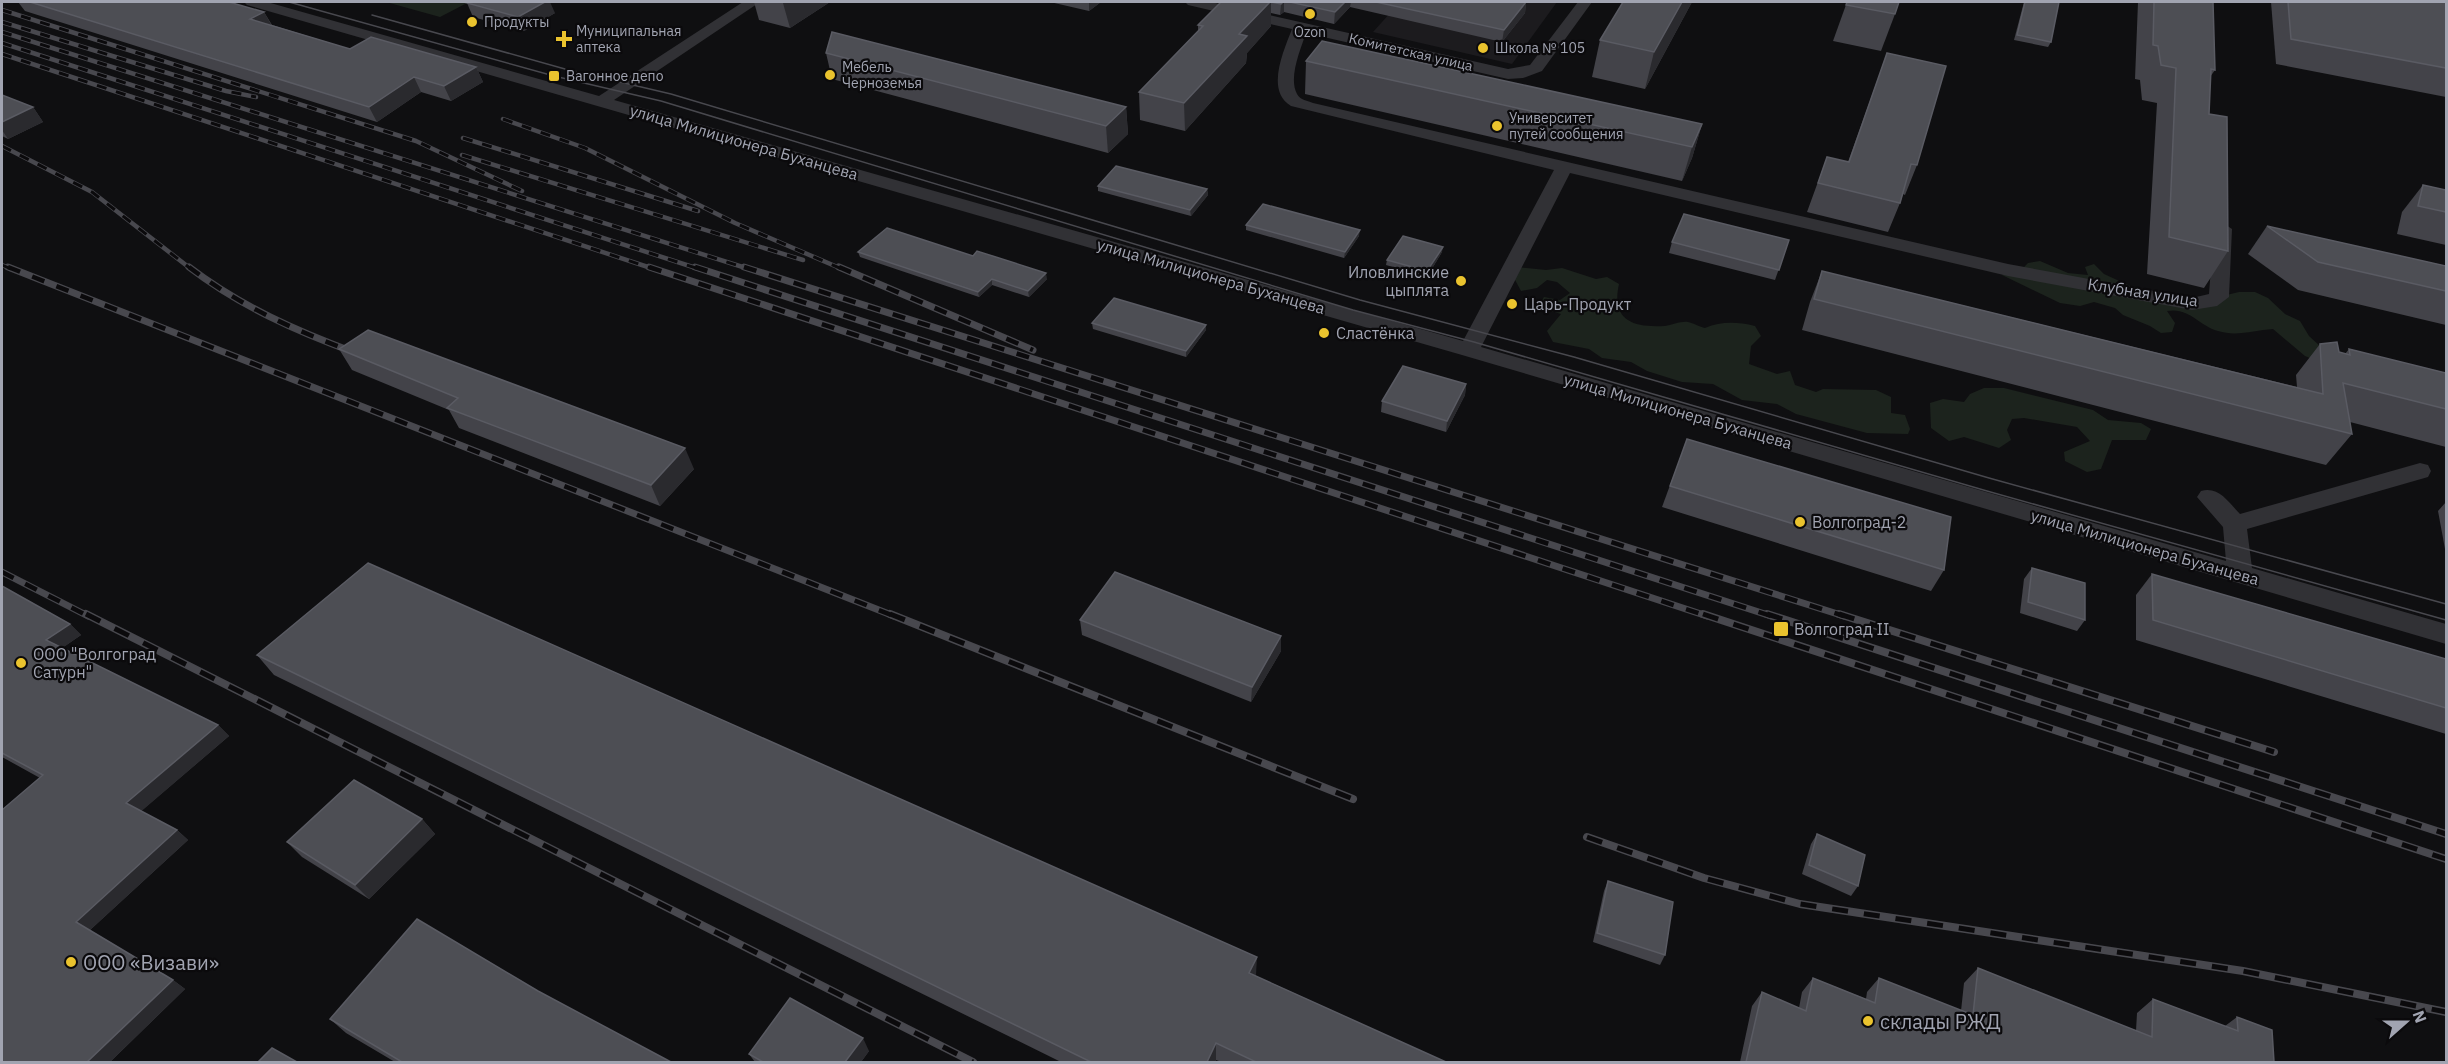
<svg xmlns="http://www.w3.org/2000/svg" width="2448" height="1064" font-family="'IBM Plex Sans',sans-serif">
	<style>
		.built { fill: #1c1b1e }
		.green { fill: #1c231d }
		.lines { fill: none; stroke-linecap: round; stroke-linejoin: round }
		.street { fill: #313135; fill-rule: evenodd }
		.tram { stroke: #48484e; stroke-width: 1.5 }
		.rail-far2-casing { stroke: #48484e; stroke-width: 4.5 }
		.rail-far1-casing { stroke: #48484e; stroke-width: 7 }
		.rail-casing { stroke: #48484e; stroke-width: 8 }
		.rail-far2 { stroke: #0b0a0c; stroke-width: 3; stroke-dasharray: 10; stroke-linecap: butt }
		.rail-far1 { stroke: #0b0a0c; stroke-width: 4.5; stroke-dasharray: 13; stroke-linecap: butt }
		.rail { stroke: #0b0a0c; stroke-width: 5; stroke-dasharray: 16; stroke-linecap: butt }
		.wall { fill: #434349 }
		.shaded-wall { fill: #2a2a2e }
		.building { fill: #4d4e54; stroke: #5a5b63; stroke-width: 1.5 }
		.poi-dot { fill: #eac32e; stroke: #0b0a0c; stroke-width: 2 }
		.labels { text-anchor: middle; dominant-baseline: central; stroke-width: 4.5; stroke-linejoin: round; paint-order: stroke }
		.far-poi-label { font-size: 14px; fill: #a1a4b1; stroke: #0b0a0c; text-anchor: start }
		.far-street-label { font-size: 14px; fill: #a1a4b1; stroke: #0b0a0c }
		.street-label { font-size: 16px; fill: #a1a4b1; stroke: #0b0a0c }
		.poi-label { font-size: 16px; fill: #a1a4b1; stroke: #0b0a0c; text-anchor: start }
		.near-poi-label { font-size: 20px; fill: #a1a4b1; stroke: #0b0a0c; text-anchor: start }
	</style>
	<rect width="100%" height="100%" fill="#0f0f11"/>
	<polygon class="built" points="1400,2 1557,2 1512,64 1373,32"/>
	<g class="green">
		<polygon points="386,2 469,2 440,17"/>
		<path d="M2040,261L2068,273L2088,275L2085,267L2094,264L2104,274L2139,290L2206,300L2239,292H2255L2268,298L2285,314L2300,321L2309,336L2321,347L2327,365L2305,356L2273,329C2254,330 2237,337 2218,331C2198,325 2189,307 2167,311L2175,323L2172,332L2161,333L2150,326L2123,315L2115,308L2094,302L2080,306L2060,303L2002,275L2008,269H2022L2028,263Z"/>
		<path d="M1515,267L1546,270L1562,268L1596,279L1607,277L1619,284C1611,320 1632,328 1665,326C1672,325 1681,321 1688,322C1693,323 1700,327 1705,328C1722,321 1737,322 1755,326L1761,336L1751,346L1749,364L1777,374L1790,371L1795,385L1816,392L1823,389L1876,390L1891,397V413L1905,415L1910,429L1908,434L1867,433L1796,414L1777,404L1742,400L1713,384L1682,382L1647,371L1631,362L1602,358L1589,349L1553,342L1547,331L1561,314L1538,307L1544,297L1560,300L1570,293L1557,282L1547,280L1537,288L1521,291L1514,278Z"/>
		<polygon points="1984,388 2004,388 2093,410 2108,420 2141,423 2151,429 2146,440 2112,440 2101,469 2087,472 2065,461 2064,452 2090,441 2077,427 2024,418 2012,419 2007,430 2011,440 1999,448 1964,437 1949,441 1931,428 1930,403 1943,399 1964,402 1970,394"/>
	</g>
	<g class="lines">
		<path class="street" d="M244,2H267L599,96L743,2H760L614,100L1463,341L1554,170L1291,106C1265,91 1284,50 1292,29L1188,5L1185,2H1211L1508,69L1530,65L1578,2H1592L1542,71L1523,78L1508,79L1306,33C1301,48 1288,78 1297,94C1300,100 1308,101 1313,103L2008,264L2192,298L2209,294L2214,229L2223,223L2232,229L2229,297L2217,306L2192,310L2008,276L1570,173L1481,347L2226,561L2223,527L2197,497L2201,491C2219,486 2228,502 2240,514L2420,463L2428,465L2431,471L2428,477L2247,529L2252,568L2446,624V644L1462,355L247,5Z"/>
		<g class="tram">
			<polyline points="289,2 554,76 661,101 1353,310 1474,342 1987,491 2446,620"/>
			<polyline points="372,15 565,69 671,94 1360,300 1574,357 1989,478 2446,604"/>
		</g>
		<defs>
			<g id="rail-far2">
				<polyline points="2,10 416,141 522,191"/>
				<polyline points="2,22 226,91 256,97"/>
				<polyline points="2,32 749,269"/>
				<polyline points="2,43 699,269"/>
				<polyline points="2,54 654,269"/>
				<polyline points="503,119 585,148 735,223 842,269"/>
				<polyline points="463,138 698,211"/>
				<polyline points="2,146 92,192 191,269"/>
				<polyline points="462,155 803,260"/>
				<polyline points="2,265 11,269"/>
			</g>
			<g id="rail-far1">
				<polyline points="8,267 894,616"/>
				<path d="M189,267C240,306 296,331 356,353"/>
				<polyline points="649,267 1707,616"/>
				<polyline points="695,267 1771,616"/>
				<polyline points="744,267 1844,616"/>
				<polyline points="839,267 1033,350"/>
				<polyline points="2,572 88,616"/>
			</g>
			<g id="rail">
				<polyline points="86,614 973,1062"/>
				<polyline points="890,614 1353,799"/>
				<polyline points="1703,614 2446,859"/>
				<polyline points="1767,614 2446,834"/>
				<polyline points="1839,614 2274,752"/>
				<polyline points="1587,837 1704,878 1800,904 2243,971 2446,1012"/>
			</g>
		</defs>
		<use href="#rail-far2" class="rail-far2-casing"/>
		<use href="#rail-far1" class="rail-far1-casing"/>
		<use href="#rail" class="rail-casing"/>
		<use href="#rail-far2" class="rail-far2"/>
		<use href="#rail-far1" class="rail-far1"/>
		<use href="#rail" class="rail"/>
	</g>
	<g class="wall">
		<polygon points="18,2 229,2 264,12 272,25 350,49 476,67 483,82 451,101 421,92 377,122 25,11"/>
		<polygon points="754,2 830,2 790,28 759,20"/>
		<polygon points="1050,2 1101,2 1089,11"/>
		<polygon points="1221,2 1526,2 1525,13 1502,42 1350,7 1334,24 1284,12 1280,15 1271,13 1271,26 1247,53 1246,63 1185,131 1140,120 1139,92 1198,31 1198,25"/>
		<polygon points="1692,2 1645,89 1592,77 1600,40"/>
		<polygon points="1847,2 1895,14 1881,51 1833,41"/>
		<polygon points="2024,2 2059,2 2051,42 2048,47 2014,40"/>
		<polygon points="2138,2 2213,2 2215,70 2210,77 2209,114 2228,251 2204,288 2147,274 2157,103 2142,100 2140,80 2135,79"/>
		<polygon points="2271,2 2446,2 2446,97 2276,64"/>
		<polygon points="467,3 555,13 524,31 473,17"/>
		<polygon points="826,53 1126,107 1128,134 1108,153 832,79"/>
		<polygon points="1887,53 1917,165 1905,195 1903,194 1900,203 1888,232 1807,212 1827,157 1848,162"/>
		<polygon points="1306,61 1702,124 1692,158 1682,181 1305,94"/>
		<polygon points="2,95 33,107 43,122 8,139 2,136"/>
		<polygon points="2423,185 2446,190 2446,245 2397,234 2402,212"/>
		<polygon points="1098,186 1207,189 1208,195 1191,216 1098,191"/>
		<polygon points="1246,225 1359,236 1344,258 1246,230"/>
		<polygon points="2267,226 2446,266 2446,325 2298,290 2248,254"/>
		<polygon points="1789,240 1775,280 1669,253 1672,242"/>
		<polygon points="858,252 973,256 1047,279 1029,297 992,285 979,297 860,257"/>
		<polygon points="1442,252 1427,277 1386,265 1387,260"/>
		<polygon points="1822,271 2297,387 2296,375 2320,344 2339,352 2345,354 2349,349 2446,373 2446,447 2350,422 2352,434 2326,465 1802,330 1810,302"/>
		<polygon points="1092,323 1206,325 1206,330 1186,357 1093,329"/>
		<polygon points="339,349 694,469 660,506 459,428 449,410 352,370"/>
		<polygon points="1466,384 1465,395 1446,432 1381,412 1382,401"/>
		<polygon points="1687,439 1944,570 1931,591 1662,507"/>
		<polygon points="2446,502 2446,550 2445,549 2438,511"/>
		<polygon points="2032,568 2085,620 2077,631 2020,613 2024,579"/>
		<polygon points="2152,574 2446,659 2446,734 2136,640 2136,595"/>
		<polygon points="2,586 70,624 81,635 62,648 218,725 229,736 141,811 177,830 188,840 90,930 173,980 185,989 110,1062 40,778 2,757"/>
		<polygon points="1080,620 1281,651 1251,702 1082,635"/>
		<polygon points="257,655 1256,976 1446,1062 1222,1062 1216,1060 1215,1062 1061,1062 274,675"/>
		<polygon points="422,819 435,834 369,899 302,857 287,842"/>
		<polygon points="1817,834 1858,886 1851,896 1802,874 1811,844"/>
		<polygon points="1608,881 1665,955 1660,965 1593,942 1604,891"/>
		<polygon points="1978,968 2136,1031 2137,1013 2153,999 2225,1026 2237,1017 2274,1062 1740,1062 1752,1006 1762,992 1799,1008 1802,992 1813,978 1866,999 1867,992 1879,978 1961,1011 1964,983"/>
		<polygon points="538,991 671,1062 395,1062 346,1033 330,1019"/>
		<polygon points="869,1051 861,1062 755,1062 749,1054"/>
	</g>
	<g class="shaded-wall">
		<polygon points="545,2 550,2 555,13 524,31 518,17"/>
		<polygon points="785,2 830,2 790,28 783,3"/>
		<polygon points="1089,2 1101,2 1089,11"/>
		<polygon points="1270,2 1271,2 1271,26 1247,53 1246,63 1185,131 1184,103 1239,34"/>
		<polygon points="1283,2 1284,2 1284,12 1280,15 1281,4"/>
		<polygon points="1345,2 1351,2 1350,7 1334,24 1335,12"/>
		<polygon points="1526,2 1525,13 1502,42 1504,30"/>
		<polygon points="1682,2 1692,2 1645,89 1654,52"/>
		<polygon points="264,12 272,26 250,19"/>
		<polygon points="476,67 483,82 451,101 444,86"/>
		<polygon points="414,77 421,92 377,122 369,107"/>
		<polygon points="33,107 43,122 8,139 2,130 2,122"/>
		<polygon points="1126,107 1128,134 1108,153 1106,126"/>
		<polygon points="1702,124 1692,158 1682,181 1692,147"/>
		<polygon points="1207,189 1208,195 1191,216 1190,210"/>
		<polygon points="1360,230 1359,236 1344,258 1345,252"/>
		<polygon points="1443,247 1442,252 1427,277 1427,271"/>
		<polygon points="1046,273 1047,279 1029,297 1028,291"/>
		<polygon points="992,279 992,285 979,297 978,292"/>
		<polygon points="1206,325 1206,330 1186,357 1186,351"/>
		<polygon points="1466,384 1465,395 1446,432 1447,421"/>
		<polygon points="685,448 694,469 660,506 651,485"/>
		<polygon points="70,624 81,635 58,651 46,640"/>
		<polygon points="1281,636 1281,651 1251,702 1252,687"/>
		<polygon points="218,725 229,736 138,814 126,803"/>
		<polygon points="422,819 435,834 369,899 355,885"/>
		<polygon points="177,830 188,840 89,931 76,922"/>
		<polygon points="1257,957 1256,975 1249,990 1249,973"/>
		<polygon points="173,980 185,989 110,1062 87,1062"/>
		<polygon points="863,1038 869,1051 861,1062 845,1062"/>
		<polygon points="1216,1043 1216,1060 1215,1062 1207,1062"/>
	</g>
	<g class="building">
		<polygon points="30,2 229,2 264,12 250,19 350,49 371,37 476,67 444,86 414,77 369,107"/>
		<polygon points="470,2 545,2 518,17 467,3"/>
		<polygon points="1221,2 1270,2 1239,34 1247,36 1184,103 1139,92 1203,26 1198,25"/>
		<polygon points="1271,2 1283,2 1281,4"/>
		<polygon points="1290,2 1345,2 1335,12"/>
		<polygon points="1376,2 1526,2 1504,30"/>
		<polygon points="1623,2 1682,2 1654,52 1600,40"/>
		<polygon points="1847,2 1899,2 1895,14 1846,5"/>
		<polygon points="2025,2 2059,2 2051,42 2017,35"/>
		<polygon points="2154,2 2213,2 2215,70 2211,69 2209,114 2227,117 2228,251 2169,237 2176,68 2161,65 2158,46 2153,45"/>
		<polygon points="2288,2 2446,2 2446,68 2291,39"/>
		<polygon points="832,32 1126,107 1106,126 826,53"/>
		<polygon points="1322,41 1702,124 1692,147 1306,61"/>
		<polygon points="1887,53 1946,66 1917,165 1911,164 1900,203 1818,183 1827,157 1849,162"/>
		<polygon points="2,95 33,107 2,122"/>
		<polygon points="1116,166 1207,189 1190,210 1098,186"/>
		<polygon points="2423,185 2446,190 2446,212 2418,206"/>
		<polygon points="1263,204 1360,230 1345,252 1246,225"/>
		<polygon points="1684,214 1789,240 1779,270 1672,242"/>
		<polygon points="2267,226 2446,266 2446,291 2318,262"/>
		<polygon points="887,228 973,256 977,251 1046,273 1028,291 992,279 978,292 858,252"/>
		<polygon points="1403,236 1443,247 1427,271 1387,260"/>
		<polygon points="1822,271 2323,394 2320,344 2337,342 2339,352 2350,355 2349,349 2446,373 2446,409 2343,383 2352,434 1814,299"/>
		<polygon points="1114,298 1206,325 1186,351 1092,323"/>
		<polygon points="368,330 685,448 651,485 447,408 458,398 339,349"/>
		<polygon points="1403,366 1466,384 1447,421 1382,401"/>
		<polygon points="1687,439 1951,517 1944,570 1670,486"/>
		<polygon points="368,563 1257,957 1249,973 1446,1062 1256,1062 1216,1043 1207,1062 1091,1062 257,655"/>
		<polygon points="2032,568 2085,583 2085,620 2028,602"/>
		<polygon points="1115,572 1281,636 1252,687 1080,620"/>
		<polygon points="2152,574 2446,659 2446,708 2153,620"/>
		<polygon points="2,586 70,624 46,640 218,725 126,803 177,830 76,922 173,980 87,1062 2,1062 2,810 43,775 2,753"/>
		<polygon points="354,780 422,819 355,885 287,842"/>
		<polygon points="1817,834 1865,855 1858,886 1809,865"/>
		<polygon points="1608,881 1673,902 1665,955 1597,933"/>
		<polygon points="417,919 538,991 671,1062 402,1062 330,1019"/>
		<polygon points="1978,968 2152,1037 2153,999 2238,1031 2237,1017 2272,1030 2274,1062 1746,1062 1762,992 1806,1011 1813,978 1875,1003 1879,978 1973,1015"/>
		<polygon points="790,998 863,1038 845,1062 763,1062 749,1054"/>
		<polygon points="272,1048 297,1062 258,1062"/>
	</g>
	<g class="poi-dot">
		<circle cx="1310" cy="14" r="6"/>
		<circle cx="472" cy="22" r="6"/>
		<path d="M561 30h6v6h6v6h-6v6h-6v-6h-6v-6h6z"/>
		<circle cx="1483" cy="48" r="6"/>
		<circle cx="830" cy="75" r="6"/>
		<rect x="548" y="70" width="12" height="12" rx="3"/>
		<circle cx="1497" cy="126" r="6"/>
		<circle cx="1461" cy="281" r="6"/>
		<circle cx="1512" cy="304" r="6"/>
		<circle cx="1324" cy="333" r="6"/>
		<circle cx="1800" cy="522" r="6"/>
		<rect x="1773" y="621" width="16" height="16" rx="3"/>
		<circle cx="21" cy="663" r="6"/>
		<circle cx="71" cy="962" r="6"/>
		<circle cx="1868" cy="1021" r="6"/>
	</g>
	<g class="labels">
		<g class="far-poi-label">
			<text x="484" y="22">Продукты</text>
			<text x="576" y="31">Муниципальная<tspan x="576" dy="16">аптека</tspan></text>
			<text x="1310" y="32" text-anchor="middle">Ozon</text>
			<text x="1495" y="48">Школа № 105</text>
			<text x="842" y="67">Мебель<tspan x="842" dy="16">Черноземья</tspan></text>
			<text x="566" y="76">Вагонное депо</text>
			<text x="1509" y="118">Университет<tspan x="1509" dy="16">путей сообщения</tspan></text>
		</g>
		<g class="far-street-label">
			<text transform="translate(1411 52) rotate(13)">Комитетская улица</text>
		</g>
		<g class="street-label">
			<text transform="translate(744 142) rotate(16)">улица Милиционера Буханцева</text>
			<text transform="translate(1211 276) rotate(16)">улица Милиционера Буханцева</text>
			<text transform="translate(2143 292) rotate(9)">Клубная улица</text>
			<text transform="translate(1678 411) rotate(16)">улица Милиционера Буханцева</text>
			<text transform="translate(2145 547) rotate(16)">улица Милиционера Буханцева</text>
		</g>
		<g class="poi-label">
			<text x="1449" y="272" text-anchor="end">Иловлинские<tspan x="1449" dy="18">цыплята</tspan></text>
			<text x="1524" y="304">Царь-Продукт</text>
			<text x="1336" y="333">Сластёнка</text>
			<text x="1812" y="522">Волгоград-2</text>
			<text x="1794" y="629">Волгоград II</text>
			<text x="33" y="654">ООО "Волгоград<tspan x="33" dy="18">Сатурн"</tspan></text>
		</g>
		<g class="near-poi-label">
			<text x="83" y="962">ООО «Визави»</text>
			<text x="1880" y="1021">склады РЖД</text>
		</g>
	</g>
	<rect width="2448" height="1064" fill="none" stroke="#a1a4b1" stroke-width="6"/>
	<g transform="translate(2406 1022) rotate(69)" stroke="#0b0a0c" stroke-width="4.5" paint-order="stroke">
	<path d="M0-4.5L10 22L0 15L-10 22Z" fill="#a1a4b1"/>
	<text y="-9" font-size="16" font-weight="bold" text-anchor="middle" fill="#a1a4b1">N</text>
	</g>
</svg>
